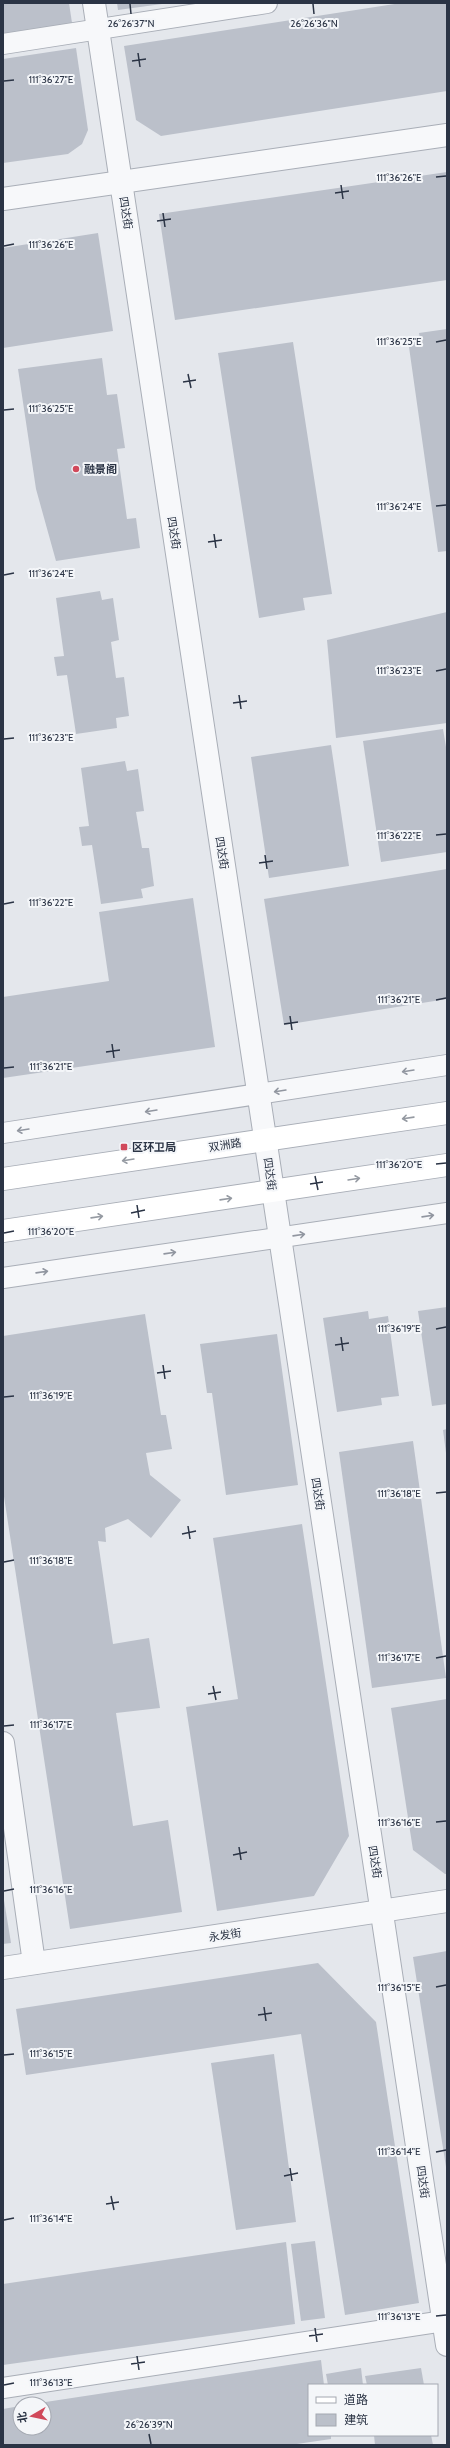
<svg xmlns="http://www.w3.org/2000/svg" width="450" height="2448" font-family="Cabin,'Noto Sans SC',sans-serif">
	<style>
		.building { fill: #bbc0ca }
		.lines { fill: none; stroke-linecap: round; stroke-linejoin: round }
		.lane-casing { stroke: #a9aeb7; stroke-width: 22 }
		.street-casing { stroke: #a9aeb7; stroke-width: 24 }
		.secondary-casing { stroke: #a9aeb7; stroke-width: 24 }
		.lane { stroke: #f7f8fa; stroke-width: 20 }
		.street { stroke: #f7f8fa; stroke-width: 22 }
		.secondary { stroke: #fff; stroke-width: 22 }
		.oneway { stroke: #9196a0 }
		.oneway2 { stroke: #959aa2 }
		.ticks { fill: none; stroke: #2b3445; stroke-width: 1.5 }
		.poi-dot { fill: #d1495b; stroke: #f4f6f9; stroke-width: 1.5 }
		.labels { text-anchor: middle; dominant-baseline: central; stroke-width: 4; stroke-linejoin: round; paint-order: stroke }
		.street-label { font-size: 11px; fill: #2b3445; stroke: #f4f6f9 }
		.poi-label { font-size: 11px; font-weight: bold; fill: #2b3445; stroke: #f4f6f9; text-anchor: start }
		.ticks-label { font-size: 10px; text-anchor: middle; fill: #2b3445; stroke: #f4f6f9; stroke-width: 4; stroke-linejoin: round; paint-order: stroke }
	</style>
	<rect width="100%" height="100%" fill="#e4e7ec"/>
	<g class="building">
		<polygon points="3,3 69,3 72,23 3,34"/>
		<polygon points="117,3 162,3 162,4 118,10"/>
		<polygon points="401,3 447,3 447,91 161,136 136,120 124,46"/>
		<polygon points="76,48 88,130 82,144 68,154 3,163 3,59"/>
		<polygon points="447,172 447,280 175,320 159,214"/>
		<polygon points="98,233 113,331 3,348 3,248"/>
		<polygon points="447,329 447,551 438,552 408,340 420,339 419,333"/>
		<polygon points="293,342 332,594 303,598 305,610 259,618 218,353"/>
		<polygon points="102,358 107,395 117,394 125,448 117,449 127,519 136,518 140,548 56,561 36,489 18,369"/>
		<polygon points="100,591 102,600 113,598 119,640 111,642 116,678 124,677 129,716 116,718 117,728 76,734 67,675 57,676 54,657 64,656 56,598"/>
		<polygon points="447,612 447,723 336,738 327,640"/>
		<polygon points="443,729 447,753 447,852 381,862 363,741"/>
		<polygon points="331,745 349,866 269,878 251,757"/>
		<polygon points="125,761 127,771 138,769 144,811 136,812 142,848 149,848 154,886 141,889 143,898 101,904 92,845 82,846 79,827 89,826 81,768"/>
		<polygon points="447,869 447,999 284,1025 264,899"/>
		<polygon points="193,898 215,1047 3,1078 3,997 109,981 99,912"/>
		<polygon points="447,1307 447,1404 432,1406 418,1311"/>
		<polygon points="368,1311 369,1319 388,1316 399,1396 381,1398 382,1405 337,1412 323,1318"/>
		<polygon points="145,1314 161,1415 166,1415 172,1449 146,1453 150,1475 181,1500 151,1538 128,1519 105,1528 106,1542 98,1541 113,1644 149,1638 160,1708 116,1713 133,1826 168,1820 182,1912 70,1929 3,1490 3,1336"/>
		<polygon points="277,1334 298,1485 226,1495 212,1393 207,1393 200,1344"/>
		<polygon points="447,1429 447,1452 446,1453 443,1430"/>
		<polygon points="413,1441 446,1678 372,1688 339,1452"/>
		<polygon points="302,1524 349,1836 314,1896 217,1911 186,1707 238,1699 213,1538"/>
		<polygon points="447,1699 447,1874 445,1874 413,1850 391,1708"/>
		<polygon points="3,1894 11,1943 3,1944"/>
		<polygon points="447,1951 447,2167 446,2167 413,1957"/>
		<polygon points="318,1963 376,2022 419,2303 345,2315 301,2034 26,2075 16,2009"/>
		<polygon points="274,2054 296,2222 236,2230 211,2063"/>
		<polygon points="315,2241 325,2318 301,2321 291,2244"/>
		<polygon points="286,2242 295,2324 3,2365 3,2284"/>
		<polygon points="321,2360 324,2385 309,2385 309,2435 331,2435 331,2439 290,2445 3,2445 3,2409 20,2406 20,2428 44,2428 44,2404 39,2403"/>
		<polygon points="361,2368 363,2385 328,2385 326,2374"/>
		<polygon points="421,2368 424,2385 367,2385 365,2376"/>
		<polygon points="374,2435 431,2435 433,2445 375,2445"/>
	</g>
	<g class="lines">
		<defs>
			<g id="lane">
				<polyline points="3,44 267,3"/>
				<polyline points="3,1133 447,1065"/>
				<polyline points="3,1278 447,1213"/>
				<polyline points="3,2388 444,2321"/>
			</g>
			<g id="street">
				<polyline points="94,3 447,2345"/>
				<polyline points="3,199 447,135"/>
				<polyline points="3,1743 34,1963"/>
				<polyline points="3,1968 447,1901"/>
			</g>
			<g id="secondary">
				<polyline points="3,1179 447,1113"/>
				<polyline points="3,1231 447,1165"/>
			</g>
		</defs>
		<use href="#lane" class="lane-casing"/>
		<use href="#street" class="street-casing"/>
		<use href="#secondary" class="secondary-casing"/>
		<use href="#lane" class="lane"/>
		<use href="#street" class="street"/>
		<use href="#secondary" class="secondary"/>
	</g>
	<defs><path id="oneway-shaft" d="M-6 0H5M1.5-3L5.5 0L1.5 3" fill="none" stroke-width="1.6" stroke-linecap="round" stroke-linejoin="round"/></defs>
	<g class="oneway">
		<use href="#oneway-shaft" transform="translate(408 1071) rotate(171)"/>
		<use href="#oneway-shaft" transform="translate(280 1091) rotate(171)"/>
		<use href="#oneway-shaft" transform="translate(151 1111) rotate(171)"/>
		<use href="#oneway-shaft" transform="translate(23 1130) rotate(171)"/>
		<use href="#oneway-shaft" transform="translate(428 1216) rotate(-8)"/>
		<use href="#oneway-shaft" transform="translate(299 1235) rotate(-8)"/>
		<use href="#oneway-shaft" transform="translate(170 1253) rotate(-8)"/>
		<use href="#oneway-shaft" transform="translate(42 1272) rotate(-8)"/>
	</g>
	<g class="oneway2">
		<use href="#oneway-shaft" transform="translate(408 1118) rotate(172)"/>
		<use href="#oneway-shaft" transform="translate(128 1160) rotate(171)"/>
		<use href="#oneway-shaft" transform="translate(354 1179) rotate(-9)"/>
		<use href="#oneway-shaft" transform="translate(226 1199) rotate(-8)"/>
		<use href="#oneway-shaft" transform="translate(97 1217) rotate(-8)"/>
	</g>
	<path class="ticks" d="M130,4L131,14M313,4L314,14M138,53L140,67M132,61L146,59M4,81L14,80M436,177L446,176M341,185L343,199M335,193L349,191M163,213L165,227M157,221L171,219M4,246L14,244M436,342L446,340M188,374L191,388M183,382L196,380M4,410L14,409M436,506L446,505M214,534L216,548M208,542L222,540M4,575L14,573M436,671L446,669M239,695L241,709M233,703L247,701M4,739L14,738M436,835L446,834M265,855L267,869M259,863L273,861M4,904L14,902M436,1000L446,998M290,1016L292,1030M284,1024L298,1022M112,1044L114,1058M106,1052L120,1050M4,1068L14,1067M436,1164L446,1163M315,1176L318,1190M310,1184L323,1182M137,1205L139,1218M131,1213L145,1210M4,1233L14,1231M436,1329L446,1327M341,1337L343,1351M335,1345L349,1343M163,1365L165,1379M157,1373L171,1371M4,1397L14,1396M436,1493L446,1492M188,1526L190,1539M182,1534L196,1531M4,1562L14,1560M436,1658L446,1656M213,1686L216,1700M208,1694L221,1692M4,1726L14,1725M436,1822L446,1821M239,1847L241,1860M233,1855L247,1852M4,1891L14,1889M436,1987L446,1985M264,2007L266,2021M258,2015L272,2013M4,2055L14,2054M436,2152L446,2150M290,2168L292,2181M284,2176L298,2173M111,2196L114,2210M106,2204L119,2202M4,2220L14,2218M436,2316L446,2315M315,2328L317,2342M309,2336L323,2334M137,2356L139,2370M131,2364L145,2362M4,2385L14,2383M149,2434L151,2444"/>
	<g class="poi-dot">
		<circle cx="76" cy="469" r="4"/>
		<rect x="120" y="1143" width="8" height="8" rx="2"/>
	</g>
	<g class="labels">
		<g class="street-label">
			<text transform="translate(126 213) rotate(81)">四达街</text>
			<text transform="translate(174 533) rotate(81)">四达街</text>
			<text transform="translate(222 853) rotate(81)">四达街</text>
			<text transform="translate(225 1145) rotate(-9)">双洲路</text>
			<text transform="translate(270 1174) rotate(82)">四达街</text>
			<text transform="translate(318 1494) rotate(81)">四达街</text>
			<text transform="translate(375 1862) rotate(81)">四达街</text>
			<text transform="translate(225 1935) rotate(-9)">永发街</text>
			<text transform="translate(423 2182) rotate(82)">四达街</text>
		</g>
		<g class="poi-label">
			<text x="84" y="469">融景阁</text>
			<text x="132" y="1147">区环卫局</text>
		</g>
	</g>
	<g class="ticks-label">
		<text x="314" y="27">26°26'36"N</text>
		<text x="131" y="27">26°26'37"N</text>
		<text x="51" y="83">111°36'27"E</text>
		<text x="399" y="181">111°36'26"E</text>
		<text x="51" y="248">111°36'26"E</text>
		<text x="399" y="345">111°36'25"E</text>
		<text x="51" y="412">111°36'25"E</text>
		<text x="399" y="510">111°36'24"E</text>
		<text x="51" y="577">111°36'24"E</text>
		<text x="399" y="674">111°36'23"E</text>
		<text x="51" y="741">111°36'23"E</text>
		<text x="399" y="839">111°36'22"E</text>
		<text x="51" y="906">111°36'22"E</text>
		<text x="399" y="1003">111°36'21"E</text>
		<text x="51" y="1070">111°36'21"E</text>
		<text x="399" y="1168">111°36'20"E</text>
		<text x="51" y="1235">111°36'20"E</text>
		<text x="399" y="1332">111°36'19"E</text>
		<text x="51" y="1399">111°36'19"E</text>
		<text x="399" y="1497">111°36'18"E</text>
		<text x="51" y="1564">111°36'18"E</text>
		<text x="399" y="1661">111°36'17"E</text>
		<text x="51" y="1728">111°36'17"E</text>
		<text x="399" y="1826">111°36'16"E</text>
		<text x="51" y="1893">111°36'16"E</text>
		<text x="399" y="1991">111°36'15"E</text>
		<text x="51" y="2057">111°36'15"E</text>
		<text x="399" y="2155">111°36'14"E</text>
		<text x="51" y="2222">111°36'14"E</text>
		<text x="399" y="2320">111°36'13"E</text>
		<text x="51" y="2386">111°36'13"E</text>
		<text x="149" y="2428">26°26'39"N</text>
	</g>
	<rect width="450" height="2448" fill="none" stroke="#2b3445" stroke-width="8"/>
	<rect x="308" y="2384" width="130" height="52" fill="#f4f6f9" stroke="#a4a8b1"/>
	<rect x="316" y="2397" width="20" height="6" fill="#ffffff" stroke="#a4a8b1"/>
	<text x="344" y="2404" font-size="12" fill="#2b3445">道路</text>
	<rect x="316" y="2414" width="20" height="12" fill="#bbc0ca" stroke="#a4a8b1"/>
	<text x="344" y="2424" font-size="12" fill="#2b3445">建筑</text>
	<g transform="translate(32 2416) rotate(261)"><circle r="19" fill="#f4f6f9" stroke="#a4a8b1"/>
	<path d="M0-3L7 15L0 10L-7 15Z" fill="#d1495b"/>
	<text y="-6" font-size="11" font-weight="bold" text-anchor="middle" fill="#2b3445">北</text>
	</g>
</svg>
